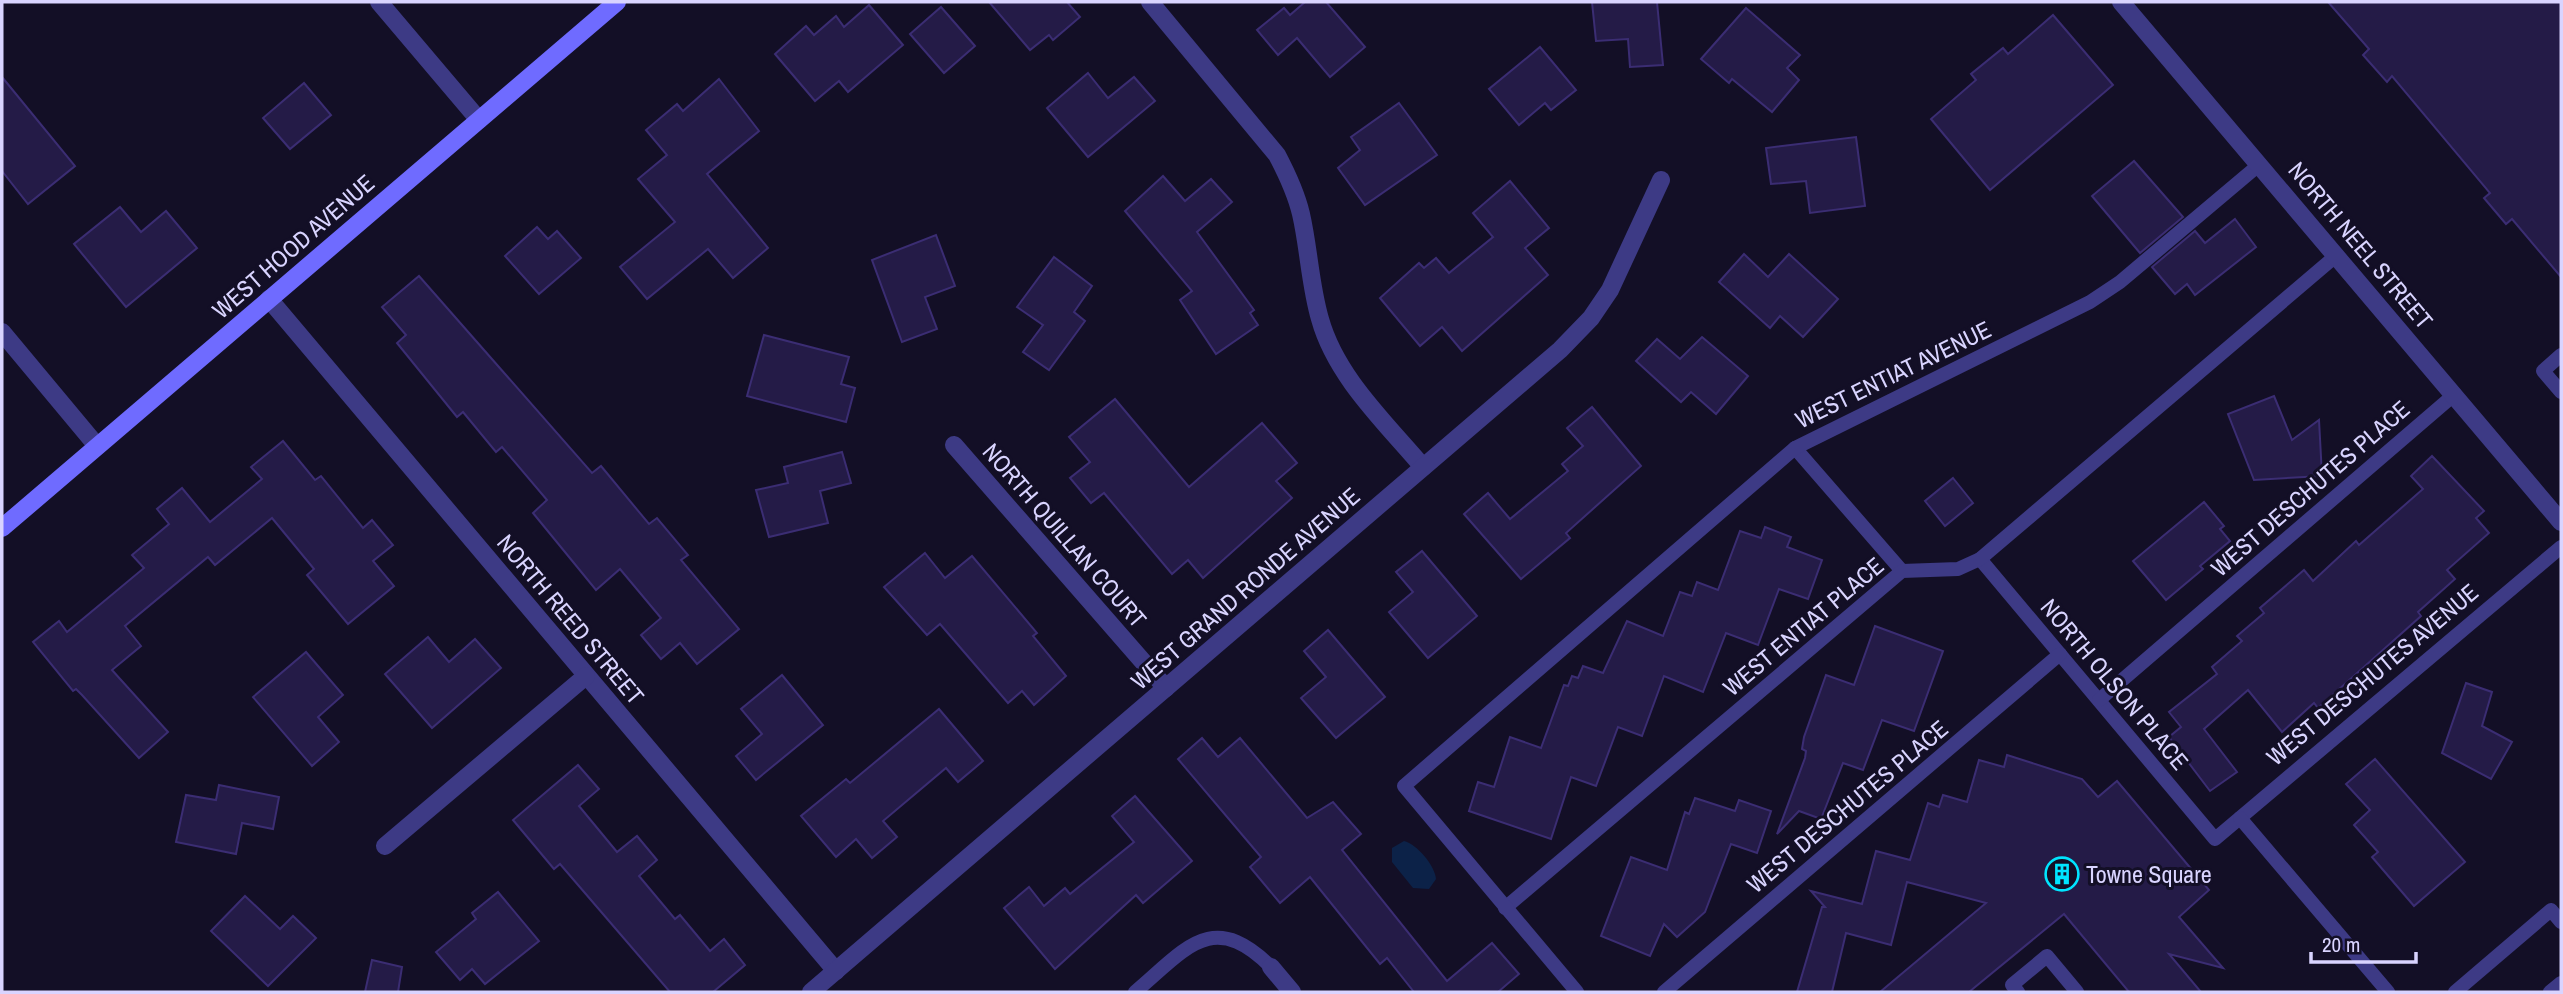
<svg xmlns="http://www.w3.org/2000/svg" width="2563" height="994" font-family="'Archivo Narrow',sans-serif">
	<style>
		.water { fill: #0c2248 }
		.building { fill: #241b47; stroke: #3b2d73; stroke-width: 2 }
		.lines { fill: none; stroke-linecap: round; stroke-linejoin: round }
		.lane { stroke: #3d3a85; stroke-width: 14 }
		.street { stroke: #3d3a85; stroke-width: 18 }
		.secondary { stroke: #6f6bff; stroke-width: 18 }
		.labels { text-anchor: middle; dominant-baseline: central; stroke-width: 6; stroke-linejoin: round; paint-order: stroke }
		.street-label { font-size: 24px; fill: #d9d4ff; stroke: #130f26 }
		.poi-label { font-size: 24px; fill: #d9d4ff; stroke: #130f26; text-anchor: start }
	</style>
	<rect width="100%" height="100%" fill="#130f26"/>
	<path class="water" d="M1404,841C1417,844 1435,866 1436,879L1429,889L1413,888L1392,862V848Z"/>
	<g class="building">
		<polygon points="989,2 1067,2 1080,17 1053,40 1049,35 1030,50"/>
		<polygon points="1305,2 1326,2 1365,47 1330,77 1297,38 1278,55 1257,30 1284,8 1290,15"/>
		<polygon points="1592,2 1657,2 1663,65 1630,67 1628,39 1596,41"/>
		<polygon points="2328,2 2561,2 2561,277 2512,219 2506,224 2484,198 2490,193 2392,76 2387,82 2363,55 2369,49"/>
		<polygon points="869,5 903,45 848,92 839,81 815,101 775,54 806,26 814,35 836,16 844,27"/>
		<polygon points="941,7 975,46 944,73 910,34"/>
		<polygon points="1746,8 1800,55 1787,68 1799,80 1772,112 1732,79 1729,83 1701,59"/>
		<polygon points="2053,15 2113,85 1990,190 1931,119 1976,80 1971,74 2003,48 2008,54"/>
		<polygon points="1540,47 1576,90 1551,110 1545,103 1519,125 1489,89"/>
		<polygon points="1088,73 1108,98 1134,77 1155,101 1088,157 1047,108"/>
		<polygon points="2,77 75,166 28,204 2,171"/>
		<polygon points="719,79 759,131 707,174 768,248 733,278 708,249 647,299 620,267 675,222 638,179 667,155 646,130 677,104 683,111"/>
		<polygon points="304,83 331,115 290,149 263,118"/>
		<polygon points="1399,103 1437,155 1365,205 1338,168 1360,150 1351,137"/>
		<polygon points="1856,137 1865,206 1810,213 1806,181 1771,184 1766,148"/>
		<polygon points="2134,161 2183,217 2140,253 2092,196"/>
		<polygon points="1163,176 1185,201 1211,179 1232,202 1197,232 1254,310 1250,313 1258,325 1216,354 1180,300 1192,291 1125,211"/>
		<polygon points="1510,181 1549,228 1525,248 1548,275 1462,351 1442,327 1420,346 1380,298 1419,263 1424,268 1436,258 1449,273 1493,237 1473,213"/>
		<polygon points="120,207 141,232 166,211 197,248 126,307 74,244"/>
		<polygon points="2235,219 2256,247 2195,295 2187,284 2175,294 2152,267 2195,231 2205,243"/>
		<polygon points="537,227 548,239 557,231 581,258 539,294 505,256"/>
		<polygon points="936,235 955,286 925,297 937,329 902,342 872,260"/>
		<polygon points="1744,254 1768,277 1789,254 1838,299 1803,337 1780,316 1770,328 1719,282"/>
		<polygon points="1054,257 1092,286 1074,312 1085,321 1049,370 1023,352 1043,325 1017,307"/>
		<polygon points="419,276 592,473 601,466 649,524 657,518 688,555 681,560 739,629 697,664 680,643 661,659 641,635 661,618 620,569 596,590 533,513 547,500 502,447 496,452 463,412 457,417 397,343 406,335 382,307"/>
		<polygon points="764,335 849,357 841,384 855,388 846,422 747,396"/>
		<polygon points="1702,337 1748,376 1716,414 1691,392 1681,402 1636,361 1657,339 1680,359"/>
		<polygon points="2274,396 2292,440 2319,420 2322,476 2254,480 2228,414"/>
		<polygon points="1115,399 1189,487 1262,423 1297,463 1276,481 1292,498 1203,578 1188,560 1172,574 1104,493 1091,503 1070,478 1090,462 1069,437"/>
		<polygon points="1592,407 1641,466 1566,533 1570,538 1521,579 1464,514 1488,493 1510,519 1568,471 1562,464 1583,446 1567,428"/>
		<polygon points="283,441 315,480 321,476 363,528 372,520 393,545 373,561 394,586 348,624 307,575 314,569 272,518 215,565 208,557 125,626 141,646 112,670 168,732 139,758 82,695 76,689 73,691 33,642 59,621 67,632 144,568 132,555 169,524 157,509 182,488 210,522 262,479 251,467"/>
		<polygon points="842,452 851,483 820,491 828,523 769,537 756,490 788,483 784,467"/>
		<polygon points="2432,456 2484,511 2476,518 2489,533 2447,570 2455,579 2418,612 2421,616 2318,708 2314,703 2282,732 2248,690 2204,729 2237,772 2210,791 2169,737 2181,727 2169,712 2217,674 2212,667 2242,641 2237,636 2264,613 2260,608 2304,570 2313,581 2356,541 2359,545 2423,489 2411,476"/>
		<polygon points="1953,478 1973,503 1945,526 1925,501"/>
		<polygon points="2204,502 2224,526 2220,529 2230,541 2200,566 2203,569 2166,600 2133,561"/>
		<polygon points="1765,527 1791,537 1787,547 1822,560 1808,599 1779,589 1758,645 1726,633 1703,692 1664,676 1642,736 1618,727 1596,786 1571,777 1551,839 1469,811 1478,782 1494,787 1510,737 1541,748 1564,685 1568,686 1572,676 1578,678 1583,666 1603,673 1627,621 1663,636 1680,592 1692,596 1697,582 1718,590 1740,531 1761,538"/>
		<polygon points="1422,551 1477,616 1428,658 1389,612 1413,592 1396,572"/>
		<polygon points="925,553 945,578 972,556 1037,633 1033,636 1066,676 1034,705 1022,691 1008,703 940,624 927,635 884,587"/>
		<polygon points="1875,626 1943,651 1914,731 1882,720 1863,770 1843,763 1821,819 1799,811 1777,834 1805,758 1806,751 1802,749 1804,737 1826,675 1854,685"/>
		<polygon points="1328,630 1385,697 1336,738 1301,698 1326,677 1304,651"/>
		<polygon points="428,637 449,662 475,639 501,668 432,728 385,674"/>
		<polygon points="306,652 343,695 318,717 339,742 312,766 253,697"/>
		<polygon points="782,675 823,725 756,780 736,756 762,734 741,709"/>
		<polygon points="2466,683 2492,692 2482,726 2512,742 2491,779 2442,753"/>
		<polygon points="939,709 983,761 958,782 946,768 883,821 897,837 872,858 856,839 836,857 801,816 846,779 850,783"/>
		<polygon points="1202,738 1218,757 1240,738 1307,818 1333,802 1361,834 1342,850 1447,981 1492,943 1519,974 1498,992 1414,992 1387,958 1380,964 1310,877 1280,903 1250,867 1261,857 1178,759"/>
		<polygon points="2007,755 2082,779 2098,797 2117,781 2209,890 2179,917 2223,968 2169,954 2201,992 2129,992 2064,914 1969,992 1880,992 1986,903 1907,882 1891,945 1846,933 1832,992 1797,992 1822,907 1825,907 1811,891 1862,904 1876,851 1910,860 1928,803 1939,807 1943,795 1967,802 1979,760 2004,767"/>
		<polygon points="2375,759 2465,862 2414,906 2372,857 2378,852 2354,825 2370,810 2346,784"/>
		<polygon points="578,765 599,789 579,806 617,852 637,836 657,860 639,876 675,919 680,915 710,951 724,939 745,965 713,992 670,992 560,864 554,869 513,820"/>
		<polygon points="219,785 279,797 273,829 242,823 236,854 176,842 186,795 216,800"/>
		<polygon points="1135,796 1192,861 1143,903 1136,895 1055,969 1004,908 1029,887 1044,906 1065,888 1070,894 1134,842 1112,816"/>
		<polygon points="1695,798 1735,811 1739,800 1771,811 1757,853 1731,844 1705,912 1677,937 1664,924 1650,956 1601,936 1631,857 1667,870 1685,812 1689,814"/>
		<polygon points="498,892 539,941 485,984 472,969 460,980 436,952 476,919 472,913"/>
		<polygon points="245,896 280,929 293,916 316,938 268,986 211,931"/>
		<polygon points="372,960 402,967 398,992 365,992"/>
	</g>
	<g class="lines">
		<g class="lane">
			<polyline points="2561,355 2543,371 2561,392"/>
			<polyline points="1795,448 1902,571"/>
			<polyline points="1980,559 2215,839 2561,547"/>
			<polyline points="2099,700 2455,394"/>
			<polyline points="2240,818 2388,992"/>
			<polyline points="1505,908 1902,571 1958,569 1980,559 2337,255"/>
			<path d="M1135,992C1185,950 1212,908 1271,967"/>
			<polyline points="1577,992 1404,786 1795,448 2090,302 2120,282 2260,164"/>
			<polyline points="1664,992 2060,654"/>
			<polyline points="2018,992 2012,985 2047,956 2077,992"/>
			<polyline points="2455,992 2551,910 2561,922"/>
			<polyline points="2550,992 2561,983"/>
		</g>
		<g class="street">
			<polyline points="379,2 479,120"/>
			<path d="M1150,2L1277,155C1287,174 1296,193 1301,214C1309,249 1310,285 1320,319C1336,377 1386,423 1423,467"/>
			<polyline points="2121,2 2561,522"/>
			<polyline points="269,299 836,971"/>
			<polyline points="2,332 97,446"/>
			<polyline points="954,445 1166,688"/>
			<polyline points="385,846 586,676"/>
			<polyline points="1271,967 1292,992"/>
			<polyline points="811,992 1560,350 1591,318 1610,290 1661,180"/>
		</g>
		<polyline class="secondary" points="2,528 617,2"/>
	</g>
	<defs>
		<symbol id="building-ring" viewBox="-11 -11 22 22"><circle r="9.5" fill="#130f26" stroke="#00e5ff" stroke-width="1.5"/><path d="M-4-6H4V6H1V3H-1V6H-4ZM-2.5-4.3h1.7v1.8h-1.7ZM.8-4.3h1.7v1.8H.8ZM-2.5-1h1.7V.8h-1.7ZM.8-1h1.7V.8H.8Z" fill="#00e5ff"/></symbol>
	</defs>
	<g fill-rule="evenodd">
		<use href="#building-ring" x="2043" y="855" width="38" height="38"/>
	</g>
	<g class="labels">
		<g class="street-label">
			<text transform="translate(2361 245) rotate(50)">NORTH NEEL STREET</text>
			<text transform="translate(293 246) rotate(-41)">WEST HOOD AVENUE</text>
			<text transform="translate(1893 374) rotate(-26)">WEST ENTIAT AVENUE</text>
			<text transform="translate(2310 488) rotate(-41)">WEST DESCHUTES PLACE</text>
			<text transform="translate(1065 535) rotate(49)">NORTH QUILLAN COURT</text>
			<text transform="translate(1245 588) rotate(-41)">WEST GRAND RONDE AVENUE</text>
			<text transform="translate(571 619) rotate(50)">NORTH REED STREET</text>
			<text transform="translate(1803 626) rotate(-40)">WEST ENTIAT PLACE</text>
			<text transform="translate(2372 674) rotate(-40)">WEST DESCHUTES AVENUE</text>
			<text transform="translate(2115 684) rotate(50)">NORTH OLSON PLACE</text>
			<text transform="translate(1847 806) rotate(-40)">WEST DESCHUTES PLACE</text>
		</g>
		<g class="poi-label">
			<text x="2086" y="874">Towne Square</text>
		</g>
	</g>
	<rect width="2563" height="994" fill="none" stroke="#d9d4ff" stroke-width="7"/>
	<path d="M2311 952v10h105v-10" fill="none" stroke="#d9d4ff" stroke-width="3.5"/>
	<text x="2322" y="952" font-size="21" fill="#d9d4ff" stroke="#130f26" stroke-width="5" paint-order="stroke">20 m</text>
</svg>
